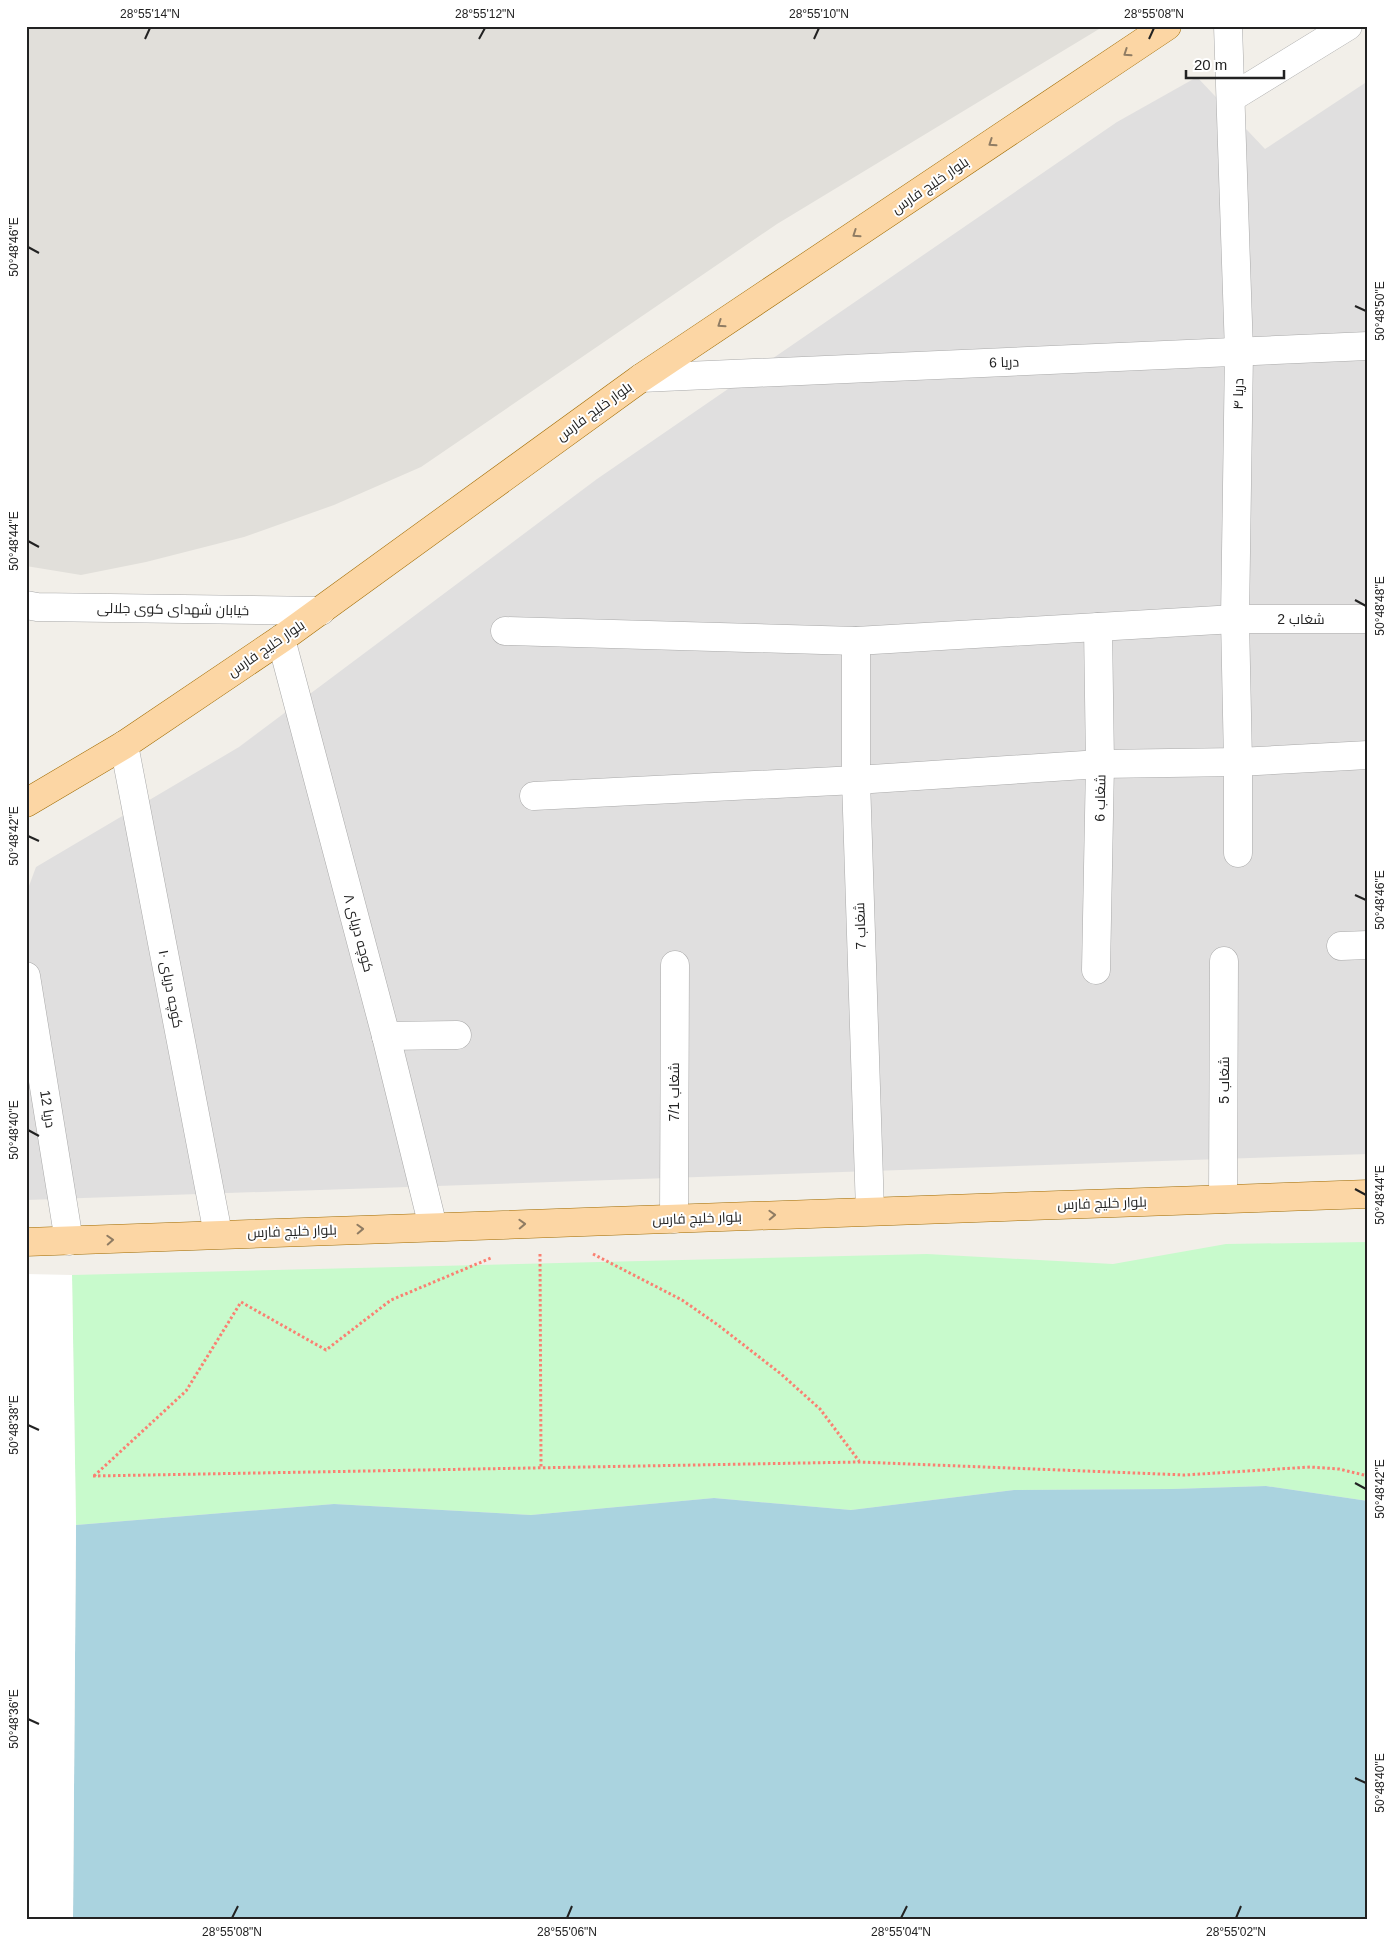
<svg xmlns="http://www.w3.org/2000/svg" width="1394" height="1945" font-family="Helvetica,Cairo,sans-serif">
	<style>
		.residential { fill: #e0dfdf }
		.airport { fill: #e1dfda }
		.park { fill: #c8facc }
		.water { fill: #aad3df }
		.pier { fill: #fff }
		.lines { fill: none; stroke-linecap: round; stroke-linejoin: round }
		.minor-casing { stroke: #a9a9a9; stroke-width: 29 }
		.major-casing { stroke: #a06b00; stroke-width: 29 }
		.path { stroke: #fa8072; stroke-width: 3; stroke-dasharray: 2.5 2.5; stroke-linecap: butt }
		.minor { stroke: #fff; stroke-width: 28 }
		.major { stroke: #fcd6a4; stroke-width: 28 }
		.oneway { stroke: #8f7c63 }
		.ticks { fill: none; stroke: #222; stroke-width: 2 }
		.labels { text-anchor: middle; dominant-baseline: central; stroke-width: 4; stroke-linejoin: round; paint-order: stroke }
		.street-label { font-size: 14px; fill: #222; stroke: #fff }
		.neatline { fill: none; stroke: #222; stroke-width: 2 }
		.ticks-label { font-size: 12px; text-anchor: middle; fill: #222 }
	</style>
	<rect width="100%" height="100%" fill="#f2efe9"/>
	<polygon class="residential" points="1197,77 1265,149 1368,81 1368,1154 26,1200 26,894 36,867 239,747 597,479 1117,122"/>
	<polygon class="airport" points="26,26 1104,26 777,224 421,467 334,505 244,537 146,562 81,575 26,566"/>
	<polygon class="park" points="1368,1242 1368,1501 1266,1486 1172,1489 1014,1490 851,1510 714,1498 531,1515 334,1504 76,1525 72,1275 927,1254 1113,1264 1226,1244"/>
	<polygon class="water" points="1266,1486 1368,1501 1368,1919 73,1919 76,1525 334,1504 531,1515 714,1498 851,1510 1014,1490 1172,1489"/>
	<polygon class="pier" points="26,1274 72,1275 76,1525 73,1919 26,1919"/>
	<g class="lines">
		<defs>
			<g id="minor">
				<polyline points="1228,26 1239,352 1235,619 1238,762 1238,853"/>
				<polyline points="1231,98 1348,26"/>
				<polyline points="641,378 1368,346"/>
				<polyline points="26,605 37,607 321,611"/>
				<polyline points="505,631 856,641 1235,619 1368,619"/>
				<polyline points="281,639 386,1036 433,1227"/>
				<polyline points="856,641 856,780 870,1211"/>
				<polyline points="124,745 218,1234"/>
				<polyline points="534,796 856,780 1100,764 1238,762 1368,755"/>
				<polyline points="1341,946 1368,945"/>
				<polyline points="1096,970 1100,764 1098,627"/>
				<polyline points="26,976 69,1241"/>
				<polyline points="386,1036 457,1035"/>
				<polyline points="1223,1199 1224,961"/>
				<polyline points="674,1219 675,965"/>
			</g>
			<g id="major">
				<polyline points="26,803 124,745 281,639 641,378 1167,26"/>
				<polyline points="26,1242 1368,1194"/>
			</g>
		</defs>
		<use href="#minor" class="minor-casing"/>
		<use href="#major" class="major-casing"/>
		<g class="path">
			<polyline points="540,1254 541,1468"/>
			<polyline points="593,1254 682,1300 718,1325 781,1374 820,1409 859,1461"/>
			<polyline points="93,1476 859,1462 1185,1475 1310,1467 1339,1469 1368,1476"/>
			<polyline points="94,1476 186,1391 241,1302 326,1350 391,1300 491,1258"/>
		</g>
		<use href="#minor" class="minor"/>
		<use href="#major" class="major"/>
	</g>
	<defs><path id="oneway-chevron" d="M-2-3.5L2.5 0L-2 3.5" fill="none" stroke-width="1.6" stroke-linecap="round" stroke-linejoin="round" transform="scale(1.25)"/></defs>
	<g class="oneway">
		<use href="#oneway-chevron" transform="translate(1127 53) rotate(146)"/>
		<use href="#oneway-chevron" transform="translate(992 143) rotate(146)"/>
		<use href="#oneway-chevron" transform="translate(856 234) rotate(146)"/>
		<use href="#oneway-chevron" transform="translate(721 324) rotate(146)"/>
		<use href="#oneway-chevron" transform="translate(772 1215) rotate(-2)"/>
		<use href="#oneway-chevron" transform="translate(522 1224) rotate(-2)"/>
		<use href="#oneway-chevron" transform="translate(360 1229) rotate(-2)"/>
		<use href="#oneway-chevron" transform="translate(110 1240) rotate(-3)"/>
	</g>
	<path class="ticks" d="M145,39L150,28M479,39L485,28M814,39L819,28M1149,39L1154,28M28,247L39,253M1355,306L1366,311M28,541L39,547M1355,600L1366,606M28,836L39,841M1355,895L1366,900M28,1130L39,1136M1355,1189L1366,1195M28,1425L39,1430M1355,1483L1366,1489M28,1719L39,1724M1355,1778L1366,1783M232,1918L238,1906M567,1918L572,1906M901,1918L907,1906M1236,1918L1241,1906"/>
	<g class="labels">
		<g class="street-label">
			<text transform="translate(930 185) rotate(-34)">بلوار خلیج‌ فارس</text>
			<text transform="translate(1004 362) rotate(-2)">دریا 6</text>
			<text transform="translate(1238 394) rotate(-89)">دریا ۴</text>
			<text transform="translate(594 411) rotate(-36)">بلوار خلیج‌ فارس</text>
			<text transform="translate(173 609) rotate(1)">خیابان شهدای کوی جلالی</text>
			<text x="1301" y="619">شغاب 2</text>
			<text transform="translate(266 648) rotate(-34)">بلوار خلیج‌ فارس</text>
			<text transform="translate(1100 798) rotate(-89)">شغاب 6</text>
			<text transform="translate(860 926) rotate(-92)">شغاب 7</text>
			<text transform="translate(359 933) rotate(75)">کوچه دریای ۸</text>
			<text transform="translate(171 989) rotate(79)">کوچه دریای ۱۰</text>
			<text transform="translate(1224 1080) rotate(-90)">شغاب 5</text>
			<text transform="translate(674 1092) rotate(-90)">شغاب 7/1</text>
			<text transform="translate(48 1109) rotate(81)">دریا 12</text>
			<text transform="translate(1102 1203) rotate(-2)">بلوار خلیج ‌فارس</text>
			<text transform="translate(697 1218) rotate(-2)">بلوار خلیج ‌فارس</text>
			<text transform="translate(292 1231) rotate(-2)">بلوار خلیج ‌فارس</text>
		</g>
	</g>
	<rect width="1394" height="1945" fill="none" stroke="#ffffff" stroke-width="55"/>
	<path d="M1186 70v8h98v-8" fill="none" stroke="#222222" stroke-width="2.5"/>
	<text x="1194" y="70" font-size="15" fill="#222222" stroke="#ffffff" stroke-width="4" paint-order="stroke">20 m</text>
	<rect x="28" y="28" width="1338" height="1890" class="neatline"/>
	<g class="ticks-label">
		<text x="150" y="18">28°55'14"N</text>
		<text x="485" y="18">28°55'12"N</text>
		<text x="819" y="18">28°55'10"N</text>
		<text x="1154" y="18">28°55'08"N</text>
		<text transform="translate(14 247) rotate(-90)" y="4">50°48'46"E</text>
		<text transform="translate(1380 311) rotate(-90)" y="4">50°48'50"E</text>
		<text transform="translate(14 541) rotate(-90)" y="4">50°48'44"E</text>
		<text transform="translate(1380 606) rotate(-90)" y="4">50°48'48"E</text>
		<text transform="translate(14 836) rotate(-90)" y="4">50°48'42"E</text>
		<text transform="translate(1380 900) rotate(-90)" y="4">50°48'46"E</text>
		<text transform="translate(14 1130) rotate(-90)" y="4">50°48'40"E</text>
		<text transform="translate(1380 1195) rotate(-90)" y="4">50°48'44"E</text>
		<text transform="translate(14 1425) rotate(-90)" y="4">50°48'38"E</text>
		<text transform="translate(1380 1489) rotate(-90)" y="4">50°48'42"E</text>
		<text transform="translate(14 1719) rotate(-90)" y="4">50°48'36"E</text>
		<text transform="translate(1380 1783) rotate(-90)" y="4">50°48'40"E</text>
		<text x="232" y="1936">28°55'08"N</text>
		<text x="567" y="1936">28°55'06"N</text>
		<text x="901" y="1936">28°55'04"N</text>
		<text x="1236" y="1936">28°55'02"N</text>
	</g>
</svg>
